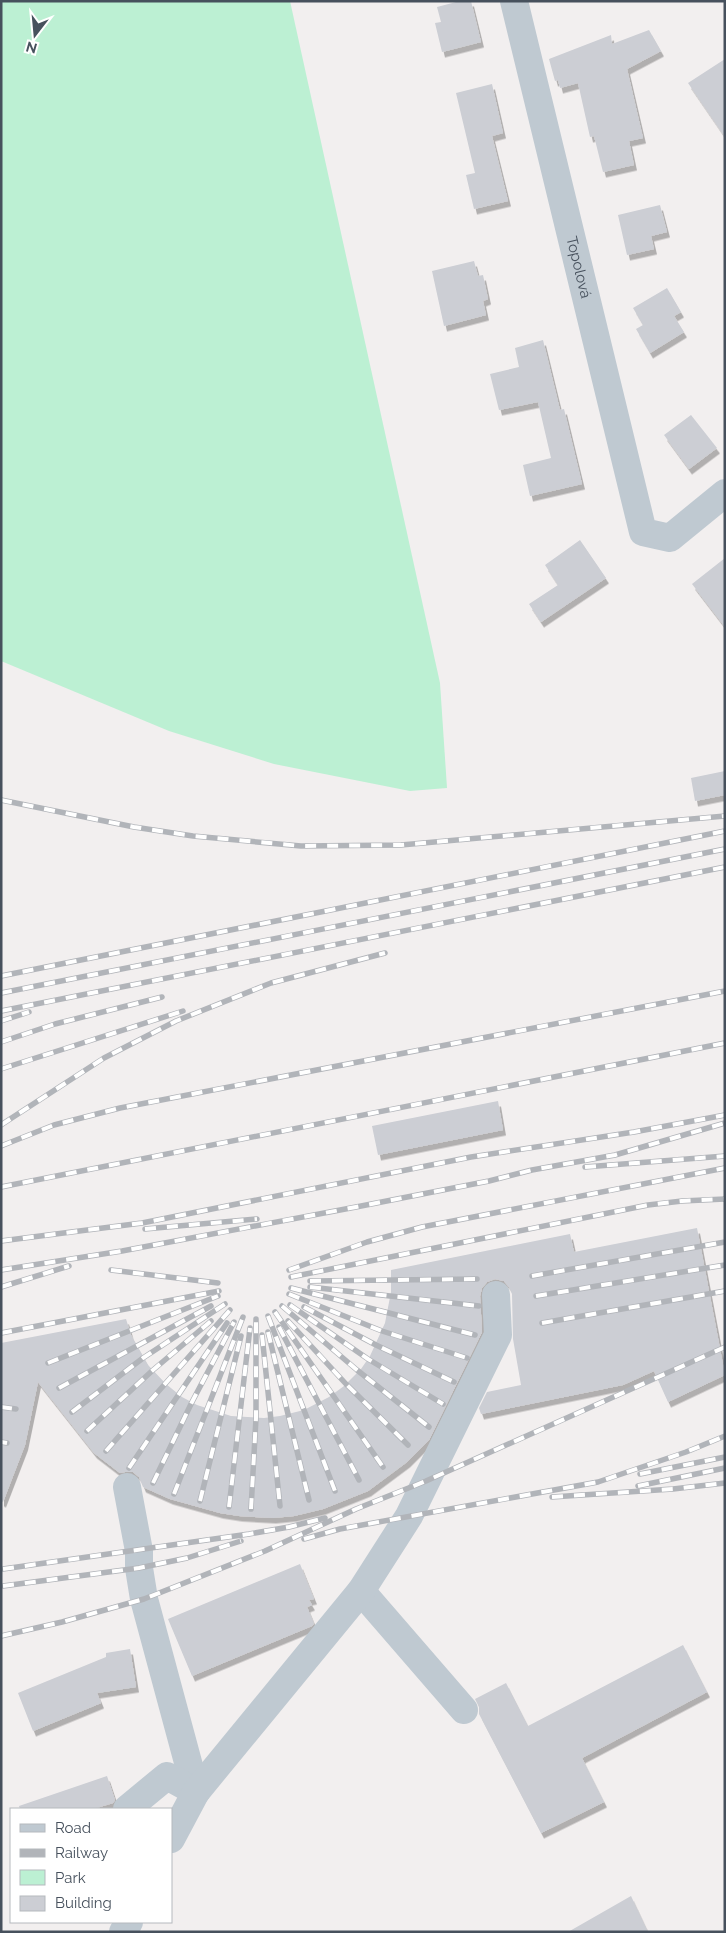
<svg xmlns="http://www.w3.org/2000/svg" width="726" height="1933" font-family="Raleway,sans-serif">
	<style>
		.green { fill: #bcf0d3 }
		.building { fill: #ccced4; filter: url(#shadow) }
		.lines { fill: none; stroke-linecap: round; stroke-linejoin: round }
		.minor { stroke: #bfc9d1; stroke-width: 28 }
		.rail-casing { stroke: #b1b4b9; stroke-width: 5.5 }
		.rail { stroke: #fff; stroke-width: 4; stroke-dasharray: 11; stroke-linecap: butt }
		.labels { text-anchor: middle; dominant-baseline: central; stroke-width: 4; stroke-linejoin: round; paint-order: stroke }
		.street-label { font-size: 15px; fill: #47515d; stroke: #fff }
	</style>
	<defs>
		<filter id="shadow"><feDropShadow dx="3" dy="5.5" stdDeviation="0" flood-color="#0004"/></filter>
	</defs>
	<rect width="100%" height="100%" fill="#f2efef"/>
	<polygon class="green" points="1,1 290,1 440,683 447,788 410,791 274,764 169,731 1,661"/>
	<g class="building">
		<polygon points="460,1 471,1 481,42 442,52 435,23 441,22 437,7"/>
		<polygon points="649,30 661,51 627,69 643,138 629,141 634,165 603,172 594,136 590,137 578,83 560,88 558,80 555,81 549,59 611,35 612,44"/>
		<polygon points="725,59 725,137 688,83"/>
		<polygon points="492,84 503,133 492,136 508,201 474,209 466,175 475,173 456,93"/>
		<polygon points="660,205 667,232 651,236 654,249 627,255 618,215"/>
		<polygon points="474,261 478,276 483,275 488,299 483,301 486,315 444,326 432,271"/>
		<polygon points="667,288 681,312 674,316 684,332 650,353 636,329 643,325 633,308"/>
		<polygon points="543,340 560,410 564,409 582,484 530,496 523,465 551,458 538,402 499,410 490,374 519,367 515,348"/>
		<polygon points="691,415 717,448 689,469 664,435"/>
		<polygon points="580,540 606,578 541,622 529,604 558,585 545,565"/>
		<polygon points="725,558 725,627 692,584"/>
		<polygon points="725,771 725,795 695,801 691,778"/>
		<polygon points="498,1101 503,1130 378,1155 372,1126"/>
		<polygon points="697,1228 725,1375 668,1402 654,1371 623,1385 481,1414 479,1408 487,1392 521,1385 513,1339 512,1294 509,1287 504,1281 495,1279 487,1282 482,1288 480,1296 482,1332 429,1440 407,1462 368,1491 323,1509 294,1516 273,1518 239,1516 220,1513 170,1499 143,1487 139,1477 133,1472 125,1472 120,1473 94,1453 38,1382 25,1445 3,1502 1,1501 1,1343 126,1319 131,1335 148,1365 166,1384 182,1397 197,1405 231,1416 264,1418 280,1416 304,1410 329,1397 344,1386 361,1369 370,1356 385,1323 391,1292 391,1270 570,1234 574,1252"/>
		<polygon points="300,1564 314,1599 309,1600 312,1605 307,1607 314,1624 312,1626 192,1676 168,1619"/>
		<polygon points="683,1645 707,1692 582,1758 604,1802 541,1833 479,1714 479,1707 475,1699 506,1683 528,1726"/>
		<polygon points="130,1649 136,1687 97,1693 101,1703 33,1731 18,1693 106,1657 106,1653"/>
		<polygon points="107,1776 115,1800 113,1803 93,1809 20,1809 19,1806"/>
		<polygon points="631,1896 648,1932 568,1932"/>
	</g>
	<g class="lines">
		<g class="minor">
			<path id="s1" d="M514,1L643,532L670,538L725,493"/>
			<polyline points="127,1487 139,1551 139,1568 144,1599 196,1792"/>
			<polyline points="361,1591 464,1710"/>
			<polyline points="127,1809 167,1776 196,1792"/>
			<polyline points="171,1839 196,1792 361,1591 409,1516 498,1335 496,1295"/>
			<polyline points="123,1932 129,1922"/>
		</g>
		<defs>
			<g id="rail">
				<polyline points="1,800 134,827 193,836 301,846 401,845 725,816"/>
				<polyline points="1,976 725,831"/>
				<polyline points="1,993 725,849"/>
				<polyline points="1,1011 725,867"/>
				<polyline points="1,1021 29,1012"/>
				<polyline points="1,1042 55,1024 162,997"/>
				<polyline points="1,1069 183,1011"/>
				<polyline points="1,1125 104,1058 176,1021 271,983 385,953"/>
				<polyline points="1,1146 54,1125 120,1108 725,991"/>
				<polyline points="585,1167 725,1156"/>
				<polyline points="1,1187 725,1043"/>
				<polyline points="145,1229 257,1219"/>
				<polyline points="1,1241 142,1223 471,1157 634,1132 725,1115"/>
				<polyline points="1,1270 122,1251 356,1207 489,1181 532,1170 615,1155 725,1123"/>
				<polyline points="111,1270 218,1283"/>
				<polyline points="289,1270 367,1242 422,1227 725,1168"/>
				<polyline points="532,1276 725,1242"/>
				<polyline points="291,1277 648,1205 682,1201 725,1199"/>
				<polyline points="310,1281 477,1279"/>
				<polyline points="1,1287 69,1266"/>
				<polyline points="310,1287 479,1306"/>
				<polyline points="291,1288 475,1335"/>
				<polyline points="289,1294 382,1331 467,1358"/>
				<polyline points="536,1296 725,1265"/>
				<polyline points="290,1305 368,1359 443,1404"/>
				<polyline points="282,1306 357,1370 429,1427"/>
				<polyline points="304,1307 376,1345 454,1382"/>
				<polyline points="275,1312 383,1467"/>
				<polyline points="268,1316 335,1491"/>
				<polyline points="288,1321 346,1384 408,1445"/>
				<polyline points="542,1323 725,1291"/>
				<polyline points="279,1327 359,1480"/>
				<polyline points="268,1332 309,1500"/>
				<polyline points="1,1333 219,1291"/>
				<polyline points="262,1335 280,1506"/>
				<polyline points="48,1363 218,1296"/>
				<polyline points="59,1388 211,1306"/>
				<polyline points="1,1407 16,1409"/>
				<polyline points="72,1412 143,1358 225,1304"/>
				<polyline points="87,1431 153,1370 211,1321"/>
				<polyline points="1,1442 7,1443"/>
				<polyline points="106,1451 230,1310"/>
				<polyline points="129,1468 227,1323"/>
				<polyline points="640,1474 725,1457"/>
				<polyline points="153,1483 192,1402 234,1322"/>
				<polyline points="638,1486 725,1468"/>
				<polyline points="174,1494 243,1317"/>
				<polyline points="552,1497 673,1489 725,1483"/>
				<polyline points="200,1501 241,1336"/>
				<polyline points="229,1507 250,1328"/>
				<polyline points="251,1509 256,1418 256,1319"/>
				<polyline points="304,1539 340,1529 598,1482 686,1452 725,1436"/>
				<polyline points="3,1569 249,1534 289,1527 325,1518"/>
				<polyline points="3,1586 139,1568 187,1558 241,1541"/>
				<polyline points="1,1636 62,1622 144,1599 265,1551 356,1509 426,1481 725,1347"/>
			</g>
		</defs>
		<use href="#rail" class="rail-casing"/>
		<use href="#rail" class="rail"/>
	</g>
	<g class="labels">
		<g class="street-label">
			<text stroke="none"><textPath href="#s1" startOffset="274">Topolová</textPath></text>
		</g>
	</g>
	<rect width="726" height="1933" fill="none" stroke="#47515d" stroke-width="5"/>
	<rect x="10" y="1808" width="162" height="115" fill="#ffffff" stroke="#b5b9be"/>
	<rect x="20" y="1824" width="25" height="8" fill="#bfc9d1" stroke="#b5b9be"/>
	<text x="55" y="1833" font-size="15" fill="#47515d">Road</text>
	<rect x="20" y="1849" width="25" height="8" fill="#b1b4b9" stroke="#b5b9be"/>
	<text x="55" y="1858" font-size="15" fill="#47515d">Railway</text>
	<rect x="20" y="1870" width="25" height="15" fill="#bcf0d3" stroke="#b5b9be"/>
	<text x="55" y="1883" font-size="15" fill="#47515d">Park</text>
	<rect x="20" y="1896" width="25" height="15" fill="#ccced4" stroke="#b5b9be"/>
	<text x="55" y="1908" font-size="15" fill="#47515d">Building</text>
	<g transform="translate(35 35) rotate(196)" stroke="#ffffff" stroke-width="4" paint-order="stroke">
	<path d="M0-4L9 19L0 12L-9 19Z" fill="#47515d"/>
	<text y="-8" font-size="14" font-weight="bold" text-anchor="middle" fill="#47515d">N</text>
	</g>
</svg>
